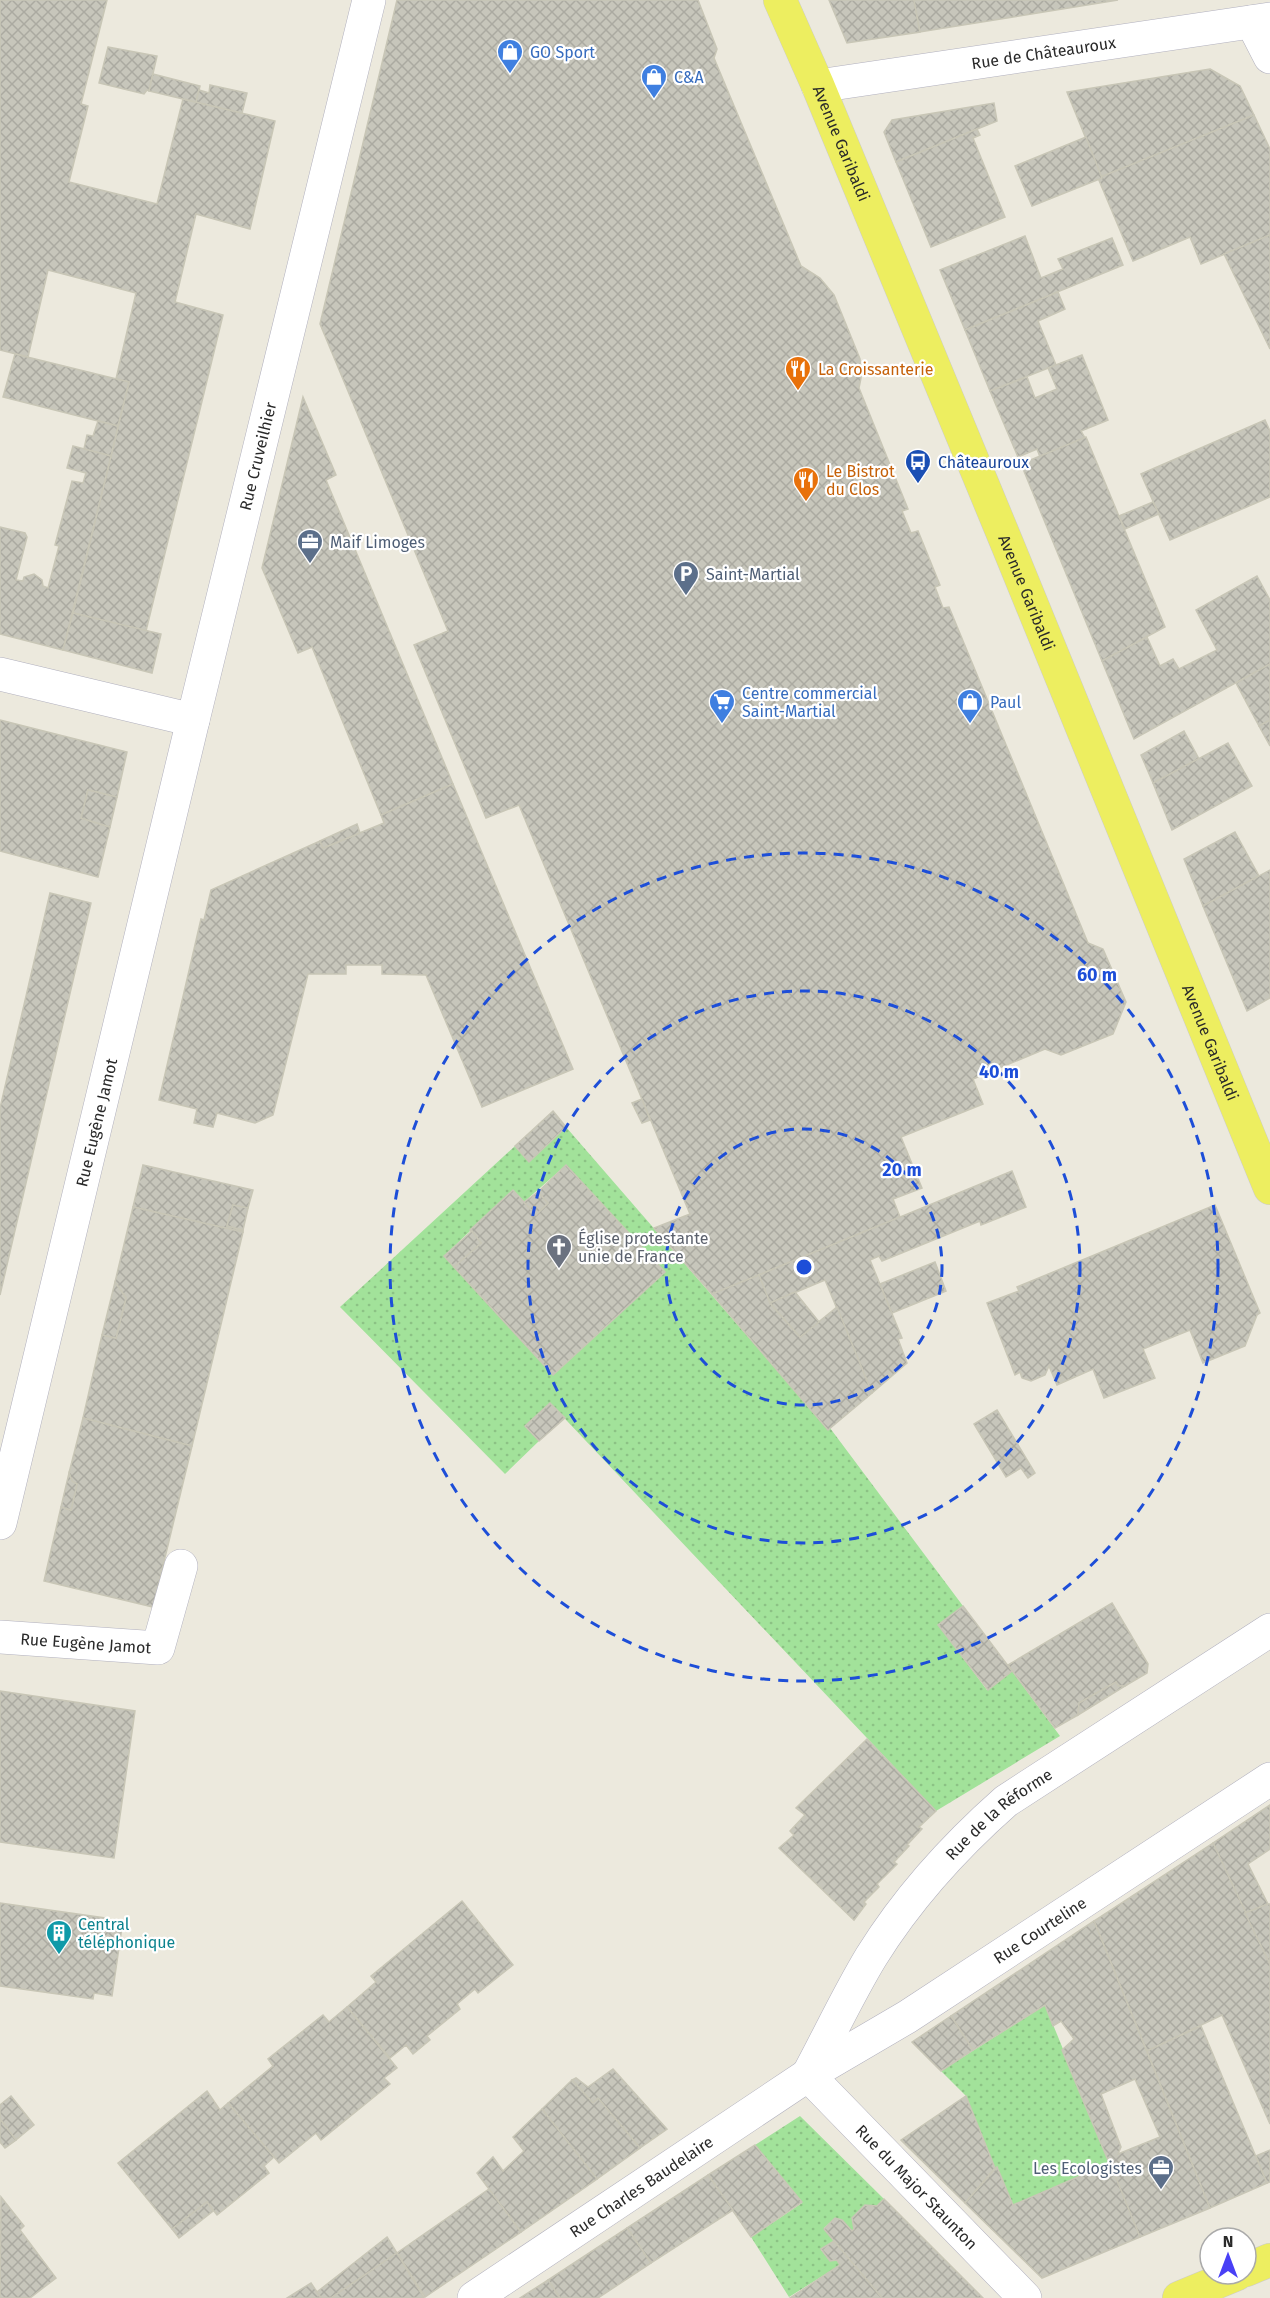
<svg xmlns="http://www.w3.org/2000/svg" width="1270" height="2298" font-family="'Fira Sans',sans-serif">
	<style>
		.grass { fill: url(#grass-dots); fill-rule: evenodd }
		.building { fill: url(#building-cross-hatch); stroke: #c8c6b6; stroke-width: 1.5; fill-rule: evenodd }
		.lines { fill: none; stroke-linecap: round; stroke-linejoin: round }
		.minor-casing { stroke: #b1b0be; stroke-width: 34 }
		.major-casing { stroke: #ccc; stroke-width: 34 }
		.minor { stroke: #fff; stroke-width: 33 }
		.major { stroke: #edee60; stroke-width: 33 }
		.ring { fill: none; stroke: #1d4ed8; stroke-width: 3; stroke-dasharray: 10 8 }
		.labels { text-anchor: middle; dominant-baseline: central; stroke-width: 4.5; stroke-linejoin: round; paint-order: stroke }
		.shop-label { font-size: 16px; fill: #366cbe; stroke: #fff; text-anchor: start }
		.street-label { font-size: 16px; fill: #2a2a2a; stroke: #fff }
		.food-label { font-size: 16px; fill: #c56008; stroke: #fff; text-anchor: start }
		.transit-label { font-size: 16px; fill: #164399; stroke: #fff; text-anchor: start }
		.service-label { font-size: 16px; fill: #4e5e75; stroke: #fff; text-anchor: start }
		.worship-label { font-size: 16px; fill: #5b616d; stroke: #fff; text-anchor: start }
		.culture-label { font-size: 16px; fill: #0d838f; stroke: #fff; text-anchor: start }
		.centre { fill: #1d4ed8; stroke: #fff; stroke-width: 3 }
		.ring-label { font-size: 18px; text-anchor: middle; font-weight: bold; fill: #1d4ed8; stroke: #fff; stroke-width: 4.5; stroke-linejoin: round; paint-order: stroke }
	</style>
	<defs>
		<pattern id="grass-dots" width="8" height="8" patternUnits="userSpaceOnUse" patternTransform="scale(1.5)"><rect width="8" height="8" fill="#a2e29a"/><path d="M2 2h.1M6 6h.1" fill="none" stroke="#8cc285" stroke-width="1.8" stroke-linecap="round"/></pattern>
		<pattern id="building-cross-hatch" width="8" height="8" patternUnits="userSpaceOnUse" patternTransform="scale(1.5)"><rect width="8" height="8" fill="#c7c6bb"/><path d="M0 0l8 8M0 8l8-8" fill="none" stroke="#abaaa1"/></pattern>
	</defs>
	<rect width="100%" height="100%" fill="#ece9dd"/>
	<g class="grass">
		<path d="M566,1127L828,1429L830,1428L963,1606L939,1626L987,1690L1012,1671L1060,1736L936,1811L550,1403L525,1426L539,1441L505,1474L340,1307L515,1146L529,1161ZM566,1165L664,1272L553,1375L444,1256L513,1190L524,1202Z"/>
		<polygon points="1045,2005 1110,2164 1013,2205 997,2168 995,2168 966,2096 941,2071"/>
		<polygon points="800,2116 884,2199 877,2206 865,2205 852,2218 854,2229 852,2231 842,2220 835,2218 824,2228 834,2241 821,2250 830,2261 837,2260 840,2265 789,2297 751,2237 802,2203 755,2145"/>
	</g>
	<g class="building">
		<polygon points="0,0 107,0 81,104 88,106 69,182 157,204 183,99 275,121 250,229 196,214 175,302 223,315 146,631 73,613 129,382 116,379 136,293 48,270 28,357 0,350"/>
		<polygon points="397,0 698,0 717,49 714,58 801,266 820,278 834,295 860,359 861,378 859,388 908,509 902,511 911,533 918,531 940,585 935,587 943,608 949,607 1088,943 1103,949 1126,1002 1113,1034 1061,1055 1045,1049 973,1079 983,1104 901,1137 922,1188 893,1199 900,1217 712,1294 654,1228 690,1214 519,805 486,818 414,645 448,631 320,324"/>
		<polygon points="829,0 914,0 920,32 847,43"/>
		<polygon points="914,0 1118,0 920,32"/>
		<polygon points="108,47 157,56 149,91 147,90 144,94 99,83"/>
		<polygon points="1210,69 1240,86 1254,115 1102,178 1067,92"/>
		<polygon points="153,74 200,86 196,102 149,91"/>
		<polygon points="210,85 247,93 242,113 196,102 199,90 209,93"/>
		<polygon points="994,103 997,121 896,162 884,132 892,120"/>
		<polygon points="1254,115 1270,149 1270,235 1201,264 1190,237 1133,261 1098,178"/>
		<polygon points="977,129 980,135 973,138 1005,217 931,247 896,162"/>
		<polygon points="1086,137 1102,178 1032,206 1015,166"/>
		<polygon points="1270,235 1270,349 1224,254"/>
		<polygon points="1025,236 1041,278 1063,269 1058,259 1112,238 1123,265 965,330 940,270"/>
		<polygon points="1058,292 1065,309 1038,321 1056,365 990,391 965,330"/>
		<polygon points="15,354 129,382 118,426 3,397"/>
		<polygon points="1082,355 1108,420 1081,431 1085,438 1040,457 1037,449 1018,457 990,391 1027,377 1035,398 1057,389 1048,368"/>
		<polygon points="303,397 336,475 326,480 453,784 381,815 312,647 298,653 262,568"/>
		<polygon points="1265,420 1270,431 1270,497 1170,540 1141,474"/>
		<polygon points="98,421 118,426 111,456 84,449 87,435 93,436"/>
		<polygon points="1086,437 1165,627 1102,661 1021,464"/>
		<polygon points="73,446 111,456 63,650 0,634 0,527 25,533 27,537 16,580 23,581 24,577 34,574 42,580 43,586 48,588 59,546 55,545 72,481 83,483 86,473 67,468"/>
		<polygon points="1153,502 1159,514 1125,529 1119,516"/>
		<polygon points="1257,576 1270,600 1270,664 1134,739 1102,661 1147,637 1160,666 1173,659 1179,669 1217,650 1196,610"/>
		<polygon points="73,613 161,634 152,673 63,650"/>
		<polygon points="1270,664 1270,720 1259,726 1236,683"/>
		<polygon points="0,720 127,752 117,797 88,790 81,818 110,827 98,877 0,851"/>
		<polygon points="1270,720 1270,746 1259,726"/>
		<polygon points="1184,731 1199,759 1153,783 1141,755"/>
		<polygon points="1228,743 1252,786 1172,830 1153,783"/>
		<polygon points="453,784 573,1069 482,1107 426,975 382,974 382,965 346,965 346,974 308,974 273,1115 255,1123 217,1113 213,1127 194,1123 197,1109 159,1100 201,919 204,920 211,890 320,841 323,848 384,823 381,815"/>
		<polygon points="88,790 117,797 110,827 81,818"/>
		<polygon points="357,824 360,833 323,848 320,841"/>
		<polygon points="1235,832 1259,876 1203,906 1184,859"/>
		<polygon points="1270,870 1270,998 1247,1011 1203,906"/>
		<polygon points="50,893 91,903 0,1295 0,1108"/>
		<polygon points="642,1099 650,1120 642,1123 632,1103"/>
		<polygon points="553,1111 566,1127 529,1162 515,1146"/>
		<polygon points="143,1165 253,1190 248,1208 233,1205 227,1226 243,1230 243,1232 133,1207"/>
		<polygon points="566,1165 665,1272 553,1375 454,1267 481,1243 470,1230 513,1190 536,1215 548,1203 538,1192"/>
		<polygon points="1012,1171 1026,1207 981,1225 980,1221 882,1261 879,1256 870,1260 902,1338 898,1339 907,1363 872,1393 825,1280 770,1303 759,1275"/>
		<polygon points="538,1192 548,1203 536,1215 524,1202"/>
		<polygon points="233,1205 248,1208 243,1230 227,1226"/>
		<polygon points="1215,1205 1260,1313 1257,1315 1245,1346 1203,1363 1190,1330 1143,1349 1155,1378 1104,1398 1093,1369 1057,1385 1049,1366 1045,1375 1031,1381 1022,1378 1020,1372 1015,1375 987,1303 1019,1291 1017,1287"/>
		<polygon points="133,1207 243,1232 192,1446 83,1418 102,1335 116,1338 126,1298 115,1282"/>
		<polygon points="472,1231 481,1243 454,1267 444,1256"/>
		<polygon points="935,1262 946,1291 892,1313 880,1284"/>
		<polygon points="759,1275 770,1303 800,1337 837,1307 872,1393 828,1430 712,1294"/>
		<polygon points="115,1282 126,1298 116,1338 102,1335"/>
		<polygon points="795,1292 819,1322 800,1337 770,1303"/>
		<polygon points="550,1403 565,1418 539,1441 525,1426"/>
		<polygon points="997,1410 1035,1473 1028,1478 1021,1468 1006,1477 974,1424"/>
		<polygon points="83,1418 192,1446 153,1607 44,1581 61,1507 71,1510 77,1484 72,1481 69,1473"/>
		<polygon points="69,1473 72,1481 77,1484 71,1510 61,1507"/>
		<polygon points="1112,1603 1148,1664 1147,1673 1125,1686 1118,1686 1116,1682 1079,1703 1078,1715 1055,1728 1008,1665"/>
		<polygon points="963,1606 1012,1671 988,1690 938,1625"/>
		<polygon points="1116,1682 1118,1686 1125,1686 1078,1715 1079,1703"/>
		<polygon points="0,1691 135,1711 114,1858 0,1842"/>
		<polygon points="867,1739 936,1811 919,1827 922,1829 907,1845 909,1846 894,1862 897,1864 877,1884 879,1887 864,1902 866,1904 854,1920 779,1848 794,1835 790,1831 805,1815 796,1808"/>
		<polygon points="1270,1805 1270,1849 1248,1864 1268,1904 1245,1913 1213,1843"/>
		<polygon points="1213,1843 1270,1964 1270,2124 1222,2015 1147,2051 1094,1921"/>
		<polygon points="462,1901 513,1965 478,1993 475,1989 457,2004 460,2009 427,2036 430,2040 413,2054 406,2045 390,2058 347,2007 376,1982 371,1976"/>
		<polygon points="0,1903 105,1918 104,1923 122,1927 112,1996 94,1993 93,1999 0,1986"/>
		<polygon points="1268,1904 1270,1904 1270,1964 1245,1913"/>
		<path d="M1094,1921L1210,2208L1140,2237L1062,2050L1074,2039L1061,2021L1053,2026L1045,2005L973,2050L951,2016ZM1135,2079L1160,2137L1118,2154L1121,2147L1101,2094Z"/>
		<polygon points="347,2007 397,2068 384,2078 390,2084 321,2140 316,2133 279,2163 228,2103 273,2066 268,2059 323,2015 329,2022"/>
		<polygon points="951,2016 973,2050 941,2071 912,2042"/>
		<polygon points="1201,2026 1267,2183 1210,2208 1147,2051"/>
		<polygon points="613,2069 667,2129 640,2148 598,2098 593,2103 572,2080 576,2078 588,2087"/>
		<polygon points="572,2080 593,2103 598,2098 640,2148 597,2179 542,2109"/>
		<polygon points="207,2091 220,2110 228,2103 274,2157 264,2166 269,2173 217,2215 207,2202 172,2229 118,2163"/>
		<polygon points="11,2096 34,2125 16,2140 0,2119 0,2105"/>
		<polygon points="966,2096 995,2168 965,2203 901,2140"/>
		<polygon points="542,2109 597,2179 521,2232 477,2173 493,2157 503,2171 524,2151 513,2137"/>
		<polygon points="0,2119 16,2140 5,2148 0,2142"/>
		<polygon points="755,2145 802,2202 751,2237 708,2175"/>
		<polygon points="1270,2150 1270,2182 1267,2183 1256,2156"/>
		<polygon points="1110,2163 1140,2237 1042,2278 965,2203 997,2167 1013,2205"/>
		<polygon points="708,2175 733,2210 651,2263 627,2228"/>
		<polygon points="489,2189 521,2232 425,2297 397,2253"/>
		<polygon points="1,2197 24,2226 20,2230 56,2278 30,2298 0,2298"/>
		<polygon points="884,2199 983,2298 882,2298 824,2229 835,2218 842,2220 852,2231 854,2229 852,2218 865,2205 877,2206"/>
		<polygon points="207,2202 213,2211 179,2238 172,2229"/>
		<polygon points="627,2228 651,2263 598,2298 560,2298 548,2280"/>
		<polygon points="387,2237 397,2253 331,2298 321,2298 317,2292"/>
		<polygon points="834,2241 882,2298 790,2298 840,2265 837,2260 830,2261 821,2249"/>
		<polygon points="397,2253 424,2298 331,2298"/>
		<polygon points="548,2280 560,2298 520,2298"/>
		<polygon points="311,2283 321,2298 287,2298"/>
	</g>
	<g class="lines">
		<defs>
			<g id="minor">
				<polyline points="1252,22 1270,57"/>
				<path id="s1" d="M818,86L1270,19"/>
				<path id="s2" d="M0,674L193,720L369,0"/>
				<path id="s3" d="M0,1523L193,720"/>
				<path id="s4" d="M0,1637L158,1648L181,1566"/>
				<path id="s5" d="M808,2075C829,2036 848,1995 871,1957C907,1899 955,1846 1006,1801L1270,1630"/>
				<path id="s6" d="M808,2075L1025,2298"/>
				<path id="s7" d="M474,2298L808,2075L907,2017L1270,1779"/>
			</g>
			<g id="major">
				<path id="s8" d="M780,0L818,86L1008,546L1270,1188"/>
				<polyline points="1246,2270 1270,2260"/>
				<polyline points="1179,2298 1237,2274"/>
			</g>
		</defs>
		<use href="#minor" class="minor-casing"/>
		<use href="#major" class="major-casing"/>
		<use href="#minor" class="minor"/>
		<use href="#major" class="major"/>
	</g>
	<g class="ring">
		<circle cx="804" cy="1267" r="138"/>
		<circle cx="804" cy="1267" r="276"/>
		<circle cx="804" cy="1267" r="414"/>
	</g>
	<defs>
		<symbol id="shop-pin" viewBox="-11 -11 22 30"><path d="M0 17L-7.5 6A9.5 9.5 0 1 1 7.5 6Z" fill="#3f7fe0" stroke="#fff"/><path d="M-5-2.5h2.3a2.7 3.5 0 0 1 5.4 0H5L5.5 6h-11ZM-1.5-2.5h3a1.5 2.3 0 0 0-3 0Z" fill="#fff"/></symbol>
		<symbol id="restaurant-pin" viewBox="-11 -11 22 30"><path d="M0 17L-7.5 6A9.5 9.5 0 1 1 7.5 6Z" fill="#e8710a" stroke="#fff"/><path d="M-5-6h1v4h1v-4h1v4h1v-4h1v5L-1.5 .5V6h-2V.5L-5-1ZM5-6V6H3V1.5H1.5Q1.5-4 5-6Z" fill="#fff"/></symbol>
		<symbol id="bus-pin" viewBox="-11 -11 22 30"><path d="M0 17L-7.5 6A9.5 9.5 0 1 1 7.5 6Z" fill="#1a4fb4" stroke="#fff"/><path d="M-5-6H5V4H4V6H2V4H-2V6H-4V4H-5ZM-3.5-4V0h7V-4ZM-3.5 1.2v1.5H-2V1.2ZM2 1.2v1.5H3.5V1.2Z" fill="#fff"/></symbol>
		<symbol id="office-pin" viewBox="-11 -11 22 30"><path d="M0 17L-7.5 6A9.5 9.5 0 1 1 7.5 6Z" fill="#5c6f8a" stroke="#fff"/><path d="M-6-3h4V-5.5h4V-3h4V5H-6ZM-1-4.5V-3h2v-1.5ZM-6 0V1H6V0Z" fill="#fff"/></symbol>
		<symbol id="parking-pin" viewBox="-11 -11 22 30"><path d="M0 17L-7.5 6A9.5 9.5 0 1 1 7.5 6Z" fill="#5c6f8a" stroke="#fff"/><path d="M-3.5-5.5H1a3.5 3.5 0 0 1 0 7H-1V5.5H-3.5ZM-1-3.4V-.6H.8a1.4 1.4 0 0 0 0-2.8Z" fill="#fff"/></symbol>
		<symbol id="supermarket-pin" viewBox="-11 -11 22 30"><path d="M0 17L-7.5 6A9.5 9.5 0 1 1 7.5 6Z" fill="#3f7fe0" stroke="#fff"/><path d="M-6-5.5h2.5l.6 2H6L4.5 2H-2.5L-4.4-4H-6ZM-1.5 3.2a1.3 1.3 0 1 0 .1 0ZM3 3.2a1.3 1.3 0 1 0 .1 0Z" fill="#fff"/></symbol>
		<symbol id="church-pin" viewBox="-11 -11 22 30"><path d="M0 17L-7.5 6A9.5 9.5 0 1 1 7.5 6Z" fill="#6b7280" stroke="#fff"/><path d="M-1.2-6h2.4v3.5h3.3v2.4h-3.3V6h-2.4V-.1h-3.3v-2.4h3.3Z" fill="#fff"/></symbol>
		<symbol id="building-pin" viewBox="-11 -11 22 30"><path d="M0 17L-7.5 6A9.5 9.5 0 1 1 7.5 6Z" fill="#0f9aa8" stroke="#fff"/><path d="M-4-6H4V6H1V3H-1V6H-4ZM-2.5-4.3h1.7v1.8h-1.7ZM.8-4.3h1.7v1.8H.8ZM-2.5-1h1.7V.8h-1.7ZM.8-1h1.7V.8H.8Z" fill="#fff"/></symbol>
	</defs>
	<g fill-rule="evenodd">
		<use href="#shop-pin" x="495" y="37" width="30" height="40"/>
		<use href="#shop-pin" x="639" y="62" width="30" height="40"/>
		<use href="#restaurant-pin" x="783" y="354" width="30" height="40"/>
		<use href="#bus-pin" x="903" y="447" width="30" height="40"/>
		<use href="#restaurant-pin" x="791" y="465" width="30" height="40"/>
		<use href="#office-pin" x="295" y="527" width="30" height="40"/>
		<use href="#parking-pin" x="671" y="559" width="30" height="40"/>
		<use href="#supermarket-pin" x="707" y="687" width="30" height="40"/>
		<use href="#shop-pin" x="955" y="687" width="30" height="40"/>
		<use href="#church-pin" x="544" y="1232" width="30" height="40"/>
		<use href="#building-pin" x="44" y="1918" width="30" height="40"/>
		<use href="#office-pin" x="1146" y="2153" width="30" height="40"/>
	</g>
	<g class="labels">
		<g class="shop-label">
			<text x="530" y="52">GO Sport</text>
			<text x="674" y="77">C&amp;A</text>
			<text x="742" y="693">Centre commercial<tspan x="742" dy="18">Saint-Martial</tspan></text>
			<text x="990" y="702">Paul</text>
		</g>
		<g class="street-label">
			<text stroke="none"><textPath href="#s1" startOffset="228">Rue de Châteauroux</textPath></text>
			<text stroke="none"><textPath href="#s8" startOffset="156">Avenue Garibaldi</textPath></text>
			<text stroke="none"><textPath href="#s2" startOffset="470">Rue Cruveilhier</textPath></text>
			<text stroke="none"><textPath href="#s8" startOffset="642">Avenue Garibaldi</textPath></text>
			<text stroke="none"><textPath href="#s8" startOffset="1128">Avenue Garibaldi</textPath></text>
			<text stroke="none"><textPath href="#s3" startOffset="412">Rue Eugène Jamot</textPath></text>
			<text stroke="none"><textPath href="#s4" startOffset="86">Rue Eugène Jamot</textPath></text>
			<text stroke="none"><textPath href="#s5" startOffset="327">Rue de la Réforme</textPath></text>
			<text stroke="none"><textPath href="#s7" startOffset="675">Rue Courteline</textPath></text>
			<text stroke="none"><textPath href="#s7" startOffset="201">Rue Charles Baudelaire</textPath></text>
			<text stroke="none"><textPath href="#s6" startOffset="156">Rue du Major Staunton</textPath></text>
		</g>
		<g class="food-label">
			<text x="818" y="369">La Croissanterie</text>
			<text x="826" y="471">Le Bistrot<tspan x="826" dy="18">du Clos</tspan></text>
		</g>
		<g class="transit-label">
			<text x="938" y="462">Châteauroux</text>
		</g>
		<g class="service-label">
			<text x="330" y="542">Maif Limoges</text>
			<text x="706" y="574">Saint-Martial</text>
			<text x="1142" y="2168" text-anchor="end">Les Ecologistes</text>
		</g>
		<g class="worship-label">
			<text x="578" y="1238">Église protestante<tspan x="578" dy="18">unie de France</tspan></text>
		</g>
		<g class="culture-label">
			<text x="78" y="1924">Central<tspan x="78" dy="18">téléphonique</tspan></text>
		</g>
	</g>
	<circle cx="804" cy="1267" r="9" class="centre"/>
	<g class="ring-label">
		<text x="1097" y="981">60 m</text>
		<text x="999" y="1078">40 m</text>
		<text x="902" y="1176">20 m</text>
	</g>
	<g transform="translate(1228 2256)"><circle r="28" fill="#ffffff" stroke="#aaaaaa" stroke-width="1.5"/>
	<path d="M0-4.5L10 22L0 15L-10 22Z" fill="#4940f6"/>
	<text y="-9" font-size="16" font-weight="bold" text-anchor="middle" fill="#2a2a2a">N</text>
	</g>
</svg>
